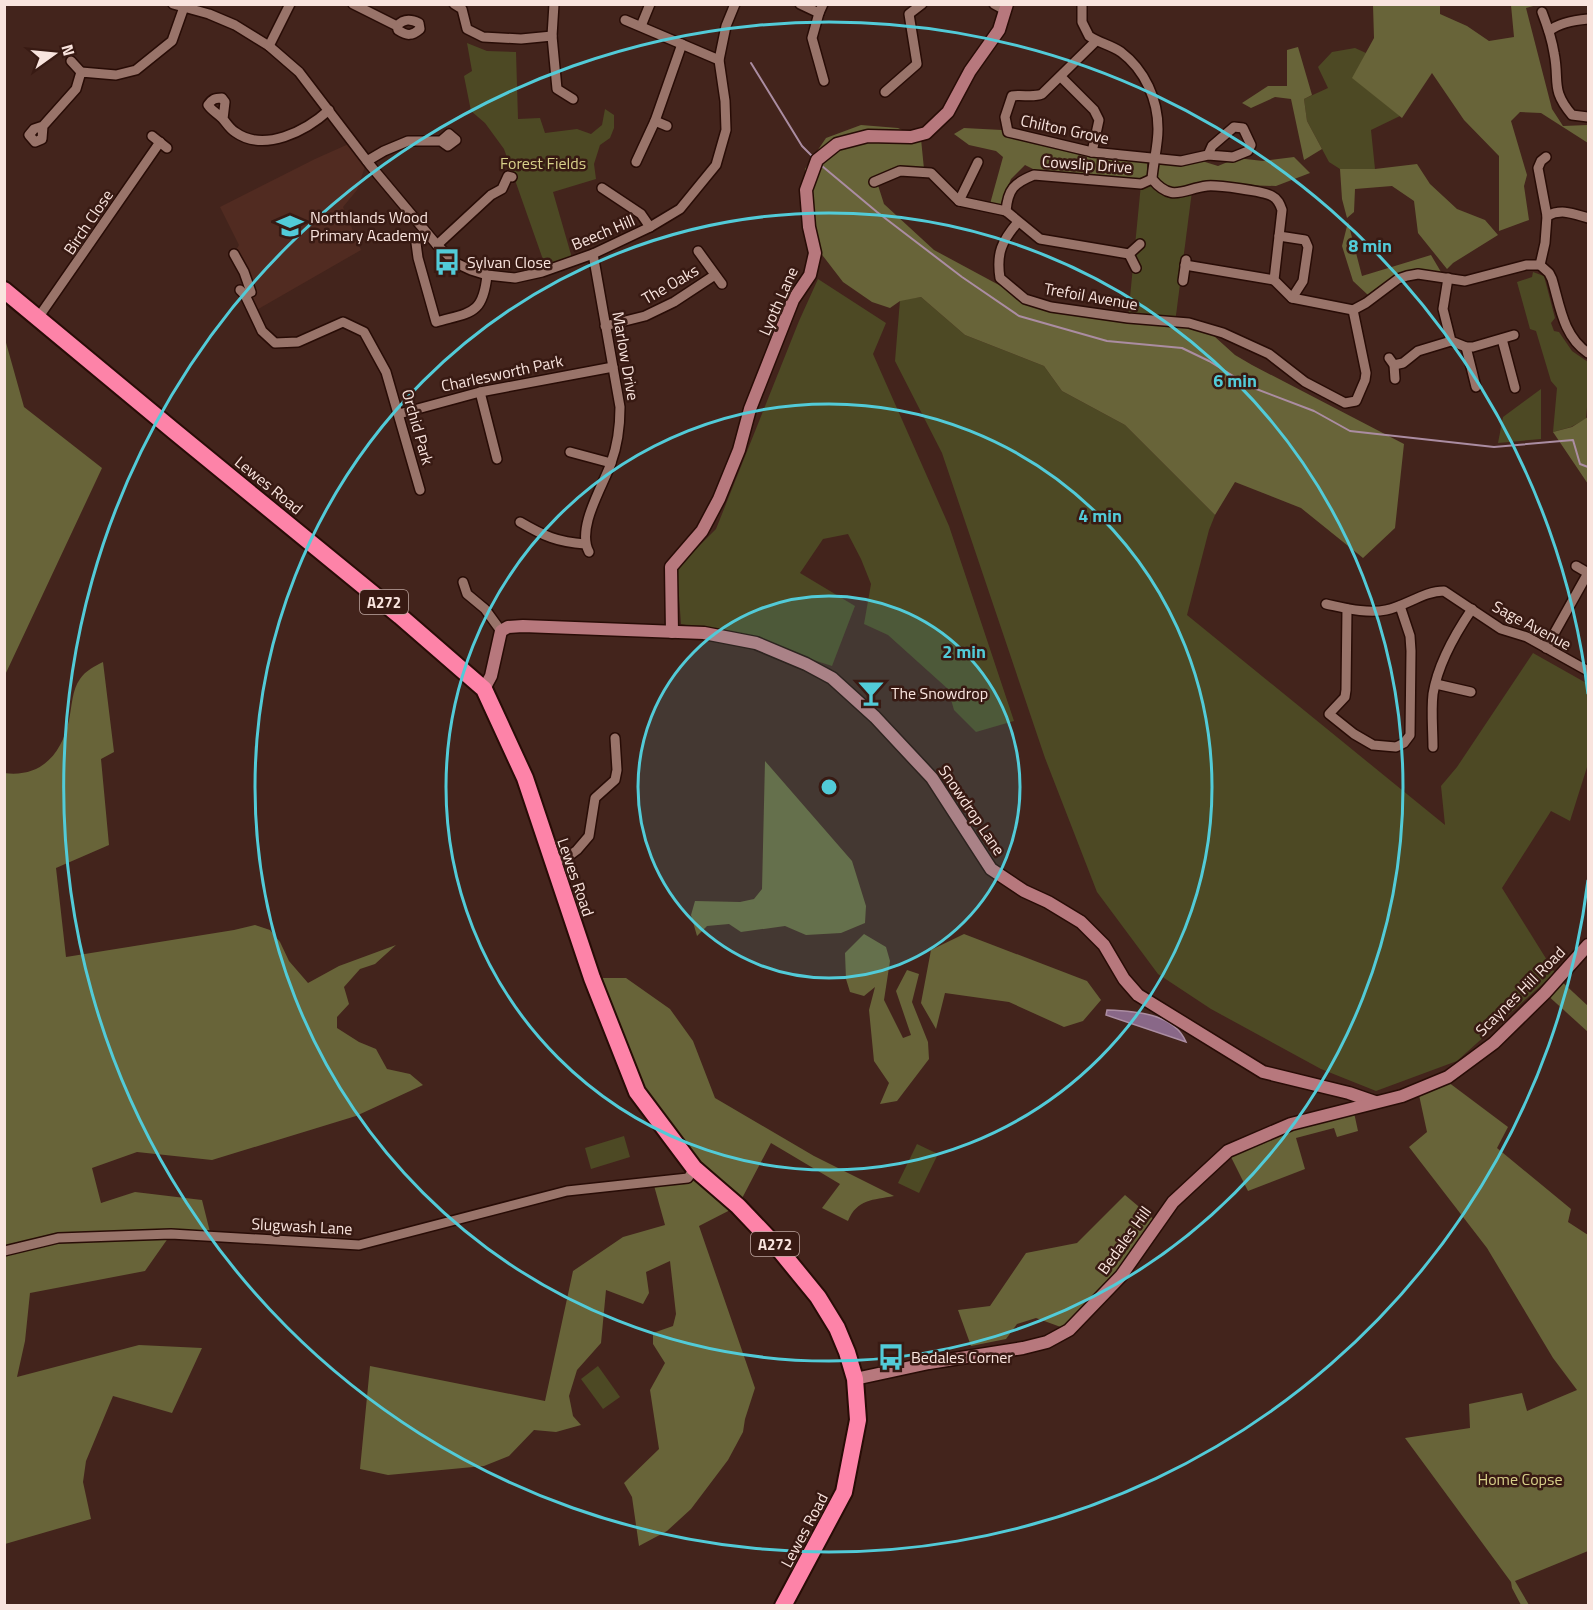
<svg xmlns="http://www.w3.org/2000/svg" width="1593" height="1610" font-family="'Titillium Web',sans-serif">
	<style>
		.built { fill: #512b21 }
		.green { fill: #4d4924 }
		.forest { fill: #686439 }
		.water { fill: #896888; stroke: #ab8da2; stroke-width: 1.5 }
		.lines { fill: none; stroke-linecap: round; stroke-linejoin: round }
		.stream { stroke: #ab8da2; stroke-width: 2 }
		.street-casing { stroke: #280c06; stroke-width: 12 }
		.secondary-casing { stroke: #280c06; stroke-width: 15 }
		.highway-casing { stroke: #280c06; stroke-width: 20 }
		.street { stroke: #99746a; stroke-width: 9 }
		.secondary { stroke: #b7787d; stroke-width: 12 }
		.highway { stroke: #fd83a8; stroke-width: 16 }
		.ring { fill: none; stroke: #52cbd8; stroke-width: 3 }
		.labels { text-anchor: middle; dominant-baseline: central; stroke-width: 5; stroke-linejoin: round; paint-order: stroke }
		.shield { fill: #381a13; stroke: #bfa7a1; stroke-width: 1.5 }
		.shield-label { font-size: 15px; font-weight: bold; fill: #f9e4de }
		.street-label { font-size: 16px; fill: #f9e4de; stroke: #381a13 }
		.park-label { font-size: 16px; fill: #d8d18a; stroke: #381a13 }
		.poi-label { font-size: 16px; fill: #f9e4de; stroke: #381a13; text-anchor: start }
		.centre { fill: #52cbd8; stroke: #381a13; stroke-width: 3 }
		.ring-label { font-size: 18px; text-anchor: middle; font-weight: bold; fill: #52cbd8; stroke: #381a13; stroke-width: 5; stroke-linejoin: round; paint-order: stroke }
	</style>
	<rect width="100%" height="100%" fill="#43241c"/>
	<polygon class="built" points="353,142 367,161 357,190 343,207 361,250 253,312 251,292 234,254 239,245 220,207 315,159"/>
	<g class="green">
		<polygon points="467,43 487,51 516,52 518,119 540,118 545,133 577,129 591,134 602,125 605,109 614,115 614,128 610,138 600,145 594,164 596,179 553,192 572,258 546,268 504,149 485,123 471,111 464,76 472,71"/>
		<polygon points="1355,48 1366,53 1353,78 1400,116 1371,130 1375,169 1340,169 1329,162 1307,121 1304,99 1328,88 1318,67 1332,52"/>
		<polygon points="1141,184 1192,191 1175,323 1128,318"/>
		<polygon points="1533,272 1544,276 1555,318 1551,323 1554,331 1559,332 1572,351 1588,362 1588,396 1586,419 1571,427 1553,432 1557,388 1551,381 1536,331 1530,329 1517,282 1532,277"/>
		<polygon points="818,279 886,323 873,354 949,526 1014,721 976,732 954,710 948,689 888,635 864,624 871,584 861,559 848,534 823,539 800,573 855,606 832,666 739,636 681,624 677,568 716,529 799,321"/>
		<polygon points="921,297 965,335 1044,366 1062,391 1125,425 1215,515 1209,530 1187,615 1445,825 1441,786 1457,767 1533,653 1588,684 1588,764 1570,821 1551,811 1502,888 1555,973 1457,1061 1376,1091 1321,1069 1211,1009 1158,974 1097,892 1045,758 942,453 895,361 900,300"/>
		<polygon points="1541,389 1541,439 1498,443 1503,417"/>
		<polygon points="624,1136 630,1157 591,1169 585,1148"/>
		<polygon points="917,1144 938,1154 919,1193 898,1183"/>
		<polygon points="598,1366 620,1397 603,1409 581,1379"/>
	</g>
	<g class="forest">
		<polygon points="1373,5 1440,5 1440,14 1467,26 1489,41 1514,37 1511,5 1537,5 1526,8 1552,109 1563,126 1588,125 1588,143 1541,113 1520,112 1511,121 1527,175 1524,186 1529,220 1499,231 1499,156 1464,120 1432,73 1402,118 1352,78 1374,38"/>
		<polygon points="1298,47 1312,95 1304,99 1307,121 1322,149 1304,160 1291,99 1275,97 1251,108 1242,103 1268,86 1287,86 1287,50"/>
		<polygon points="861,125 898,128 921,139 924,169 897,167 876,179 884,204 934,250 1025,299 1204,327 1235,355 1252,365 1404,444 1395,528 1363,558 1301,508 1235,482 1215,515 1125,425 1062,391 1044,366 965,335 921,297 900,301 890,308 872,302 843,282 813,243 805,169 826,138"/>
		<polygon points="964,128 1002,130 1032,142 1143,160 1147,163 1147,177 1140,181 1100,179 1061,172 1037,171 1025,165 1011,179 1000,206 990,204 1003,157 996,151 969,145 954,134"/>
		<polygon points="1294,157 1310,173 1276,186 1244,185 1208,181 1192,187 1161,187 1155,179 1156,164 1202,161 1218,166 1237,158 1263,161"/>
		<polygon points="1417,164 1430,184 1457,209 1485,220 1498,235 1453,263 1447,269 1418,233 1414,201 1392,186 1355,189 1354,212 1347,218 1342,199 1340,169 1375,169"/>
		<path d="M1348,222L1362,276L1431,255L1441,272C1407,271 1394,274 1368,295L1353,281L1342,246Z"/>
		<polygon points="5,339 24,407 102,468 5,675"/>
		<polygon points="1588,417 1588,484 1553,432 1572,427"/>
		<path d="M103,662L114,752L101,759L109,845L56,868L66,957L234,930L255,925L270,930L280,942L289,961L308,983L339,966L396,945L375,964L360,969L344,987L349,1004L337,1017V1028L359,1042L376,1049L387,1069L410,1074L423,1085L356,1116L212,1160L137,1152L92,1168L101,1203L135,1192L202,1200L211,1236L171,1234L145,1271L30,1293L25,1341L17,1377L139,1345L202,1348L172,1413L113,1396L86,1461L83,1482L91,1519L5,1544L4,773C42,778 62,753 69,720C72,706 72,690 80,679C85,671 95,666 103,662Z"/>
		<polygon points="765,761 852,861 866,906 865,923 841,933 806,935 785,926 741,932 729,924 707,926 697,936 691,915 695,901 740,902 754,899 762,889"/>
		<polygon points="864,934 886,947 890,961 884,1000 903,1038 911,1035 896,991 907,970 919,974 912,1002 928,1042 929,1059 897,1101 880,1104 889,1083 874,1061 869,1010 875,987 864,996 850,992 846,979 845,953"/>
		<polygon points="964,934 1087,981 1101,1000 1083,1021 1064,1027 1009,1002 945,993 936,1029 921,1003 931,950"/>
		<path d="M592,978H626L670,1009L693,1041L715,1098L814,1156L894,1196C873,1200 857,1199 848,1221L822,1208L840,1184L771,1143L738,1206L699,1226L755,1388L745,1419L743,1432L728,1460L691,1509L667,1531L639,1546L632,1497L624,1483L659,1449L650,1390L665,1363L653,1344V1333L673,1326L676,1314L670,1261L646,1272L649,1293L643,1304L606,1290L601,1343L577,1370L569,1396L573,1416L581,1425L556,1432L534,1430L509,1456L484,1466L388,1475L360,1469L370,1366L545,1401L573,1271L623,1237L665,1225L653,1182L688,1178L694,1169L637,1092Z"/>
		<polygon points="1559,979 1588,1006 1588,1032 1545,993"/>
		<polygon points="1448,1082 1508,1127 1497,1148 1571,1209 1568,1222 1588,1235 1588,1551 1515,1581 1529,1605 1521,1605 1512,1588 1511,1582 1405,1438 1470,1428 1469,1404 1522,1393 1527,1411 1577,1390 1553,1358 1487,1248 1409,1147 1427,1132 1419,1095"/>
		<polygon points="1353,1108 1358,1131 1337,1137 1334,1128 1296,1138 1305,1169 1248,1191 1228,1151"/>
		<polygon points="1125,1195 1157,1222 1121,1276 1069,1330 1036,1318 1017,1324 1006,1339 971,1346 958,1310 990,1306 1026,1253 1077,1243"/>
	</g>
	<path class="water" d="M1107,1010C1134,1011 1174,1013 1186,1042L1106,1015Z"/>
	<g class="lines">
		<g class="stream">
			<polyline points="751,63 802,146 811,155"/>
			<polyline points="822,166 877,212 962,277 1019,316 1107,341 1182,348 1209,361 1251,387 1314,411 1350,431 1494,447 1573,440 1580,464 1588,467"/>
		</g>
		<defs>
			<g id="street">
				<polyline points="173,4 209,14 235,25 269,46 299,72 370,165 437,245 456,263 471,270 487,275 515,278 542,272 593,254 650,227 680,209 716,165 726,130 725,101 719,60 726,26 735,4"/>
				<path d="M353,4L397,26L398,30C407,36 412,36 420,29L419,23C411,19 404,18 397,26"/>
				<polyline points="454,4 462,9 467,29 483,37 521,39 552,36"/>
				<polyline points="554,4 552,36 557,89 573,99"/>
				<polyline points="800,4 819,13"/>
				<polyline points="823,4 819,13 812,38 824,81"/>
				<polyline points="994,4 1005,10"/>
				<path d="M1082,4V22L1089,36C1099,43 1111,45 1121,52C1145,70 1158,100 1158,129C1158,146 1153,163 1152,179C1172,203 1183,189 1207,186C1217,185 1264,191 1272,196C1278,199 1280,204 1282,210L1274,280L1292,298L1353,310L1366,303L1398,279L1407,276L1418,274L1465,281L1526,265H1540L1549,273L1552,279C1560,306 1563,336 1588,353"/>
				<path d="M1542,12C1547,25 1552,40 1554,53C1560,82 1550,89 1572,115L1588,117"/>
				<polyline points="625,20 719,60"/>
				<polyline points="641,26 650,4"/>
				<path d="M1549,31C1559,23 1576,20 1588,19"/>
				<path d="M1096,41L1042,94C1032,98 1023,94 1012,96L1005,117L1008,132L1092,152L1181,161L1208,155L1212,146L1234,127L1243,128L1251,145L1248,151L1233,157L1208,155"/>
				<polyline points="269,46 290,4"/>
				<polyline points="71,61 81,72"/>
				<polyline points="1061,77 1094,110 1099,120 1092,152"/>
				<polyline points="885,92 917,64 909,14 922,4"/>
				<path d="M223,119L225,102L222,98C215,98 212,99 208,105C212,111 217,113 222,118C226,122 229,128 235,132C264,153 306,131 329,110"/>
				<polyline points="655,121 667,126"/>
				<polyline points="43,126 34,129 29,135 35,142 42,139 43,126 76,89 81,72 116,75 136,70 172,41 184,7"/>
				<polyline points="152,136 167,148"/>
				<polyline points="367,161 384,151 408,141 441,141 449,134 456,140 448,146 441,141"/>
				<polyline points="636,162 655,121 682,44"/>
				<polyline points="874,182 900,171 931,173 959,201 1006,211"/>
				<polyline points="602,188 641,214 650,227"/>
				<polyline points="959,201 978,162"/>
				<path d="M1006,211C1008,189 1014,183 1034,175L1141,184L1152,179"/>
				<polyline points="1006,211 1040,239 1129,254"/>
				<path d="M1547,216C1562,208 1574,214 1588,218"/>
				<path d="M1018,222C1002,241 996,253 1000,278L1025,299L1051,307L1128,318L1189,323L1223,333L1269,354L1305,382L1345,403L1356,401L1365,380L1366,373L1353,310"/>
				<polyline points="1279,236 1305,240 1308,247 1303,281 1292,298"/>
				<path d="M416,243L418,258L436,322C471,312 483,315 487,275"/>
				<polyline points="437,245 491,195 502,189 508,176 512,177"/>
				<polyline points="698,251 722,284"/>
				<polyline points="234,254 244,272 251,292 245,295"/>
				<polyline points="1185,265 1274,280"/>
				<polyline points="1540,265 1545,243 1547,216 1538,168 1541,161 1546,157"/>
				<polyline points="1136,268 1129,254 1140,244"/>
				<polyline points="1448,278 1443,309 1451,341 1466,347 1473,347 1514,335"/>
				<polyline points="1183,281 1186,260"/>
				<polyline points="240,290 245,295 262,331 275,343 298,342 343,322 364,332 386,372 420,490"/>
				<polyline points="38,318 160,142"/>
				<polyline points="605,326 645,316 674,302 715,275"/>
				<polyline points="1502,339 1515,388"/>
				<polyline points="1466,347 1476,387"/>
				<polyline points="1389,358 1394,365 1395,379"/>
				<polyline points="1394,365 1403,363 1418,351 1451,341"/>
				<polyline points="480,392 497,459"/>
				<polyline points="399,414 480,392 613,367"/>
				<polyline points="570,452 611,463"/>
				<path d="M520,522C544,536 557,542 585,544"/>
				<path d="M589,552C576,528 603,486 611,463C618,444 620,427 620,407L593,254"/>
				<polyline points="1576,566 1588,573"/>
				<polyline points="463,582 467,594 485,609 501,631"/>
				<path d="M1326,604C1345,608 1367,614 1386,610C1406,606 1424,591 1444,591L1501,629L1527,637L1588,671"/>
				<polyline points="1347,609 1346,690 1345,697 1329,714 1354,734 1373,745 1396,747 1404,743 1410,735 1411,651 1410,636 1400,606"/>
				<polyline points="1546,648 1588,573"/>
				<polyline points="1436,684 1471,692"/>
				<path d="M1433,747C1433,730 1431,711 1433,694C1438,663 1455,634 1472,609"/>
				<polyline points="552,863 569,856 577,850 589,836 595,798 615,780 617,770 615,738"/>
				<polyline points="4,1251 58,1238 171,1234 359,1245 567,1191 688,1178 694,1168"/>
			</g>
			<g id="secondary">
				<polyline points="672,632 671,567 702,531 719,499 739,450 750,409 793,300 810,275 815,253 809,227 806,190 817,160 837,144 868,136 911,137 926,133 948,112 970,71 999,30 1007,4"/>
				<polyline points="484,689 491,676 501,631 508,627 523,626 704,633 756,643 806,664 832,678 875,717 932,778 991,869 1024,891 1048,902 1081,922 1104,945 1124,979 1138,995 1263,1072 1349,1093 1375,1102"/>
				<polyline points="855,1379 929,1363 1023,1348 1047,1342 1069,1330 1121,1276 1173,1202 1228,1151 1291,1124 1402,1096 1448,1077 1494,1043 1545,993 1588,945"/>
			</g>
			<polyline id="highway" points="4,290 174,431 400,616 484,689 525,778 592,978 637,1092 694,1168 738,1206 778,1248 818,1297 837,1328 847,1352 855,1379 858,1420 844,1492 783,1606"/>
		</defs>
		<use href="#street" class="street-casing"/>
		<use href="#secondary" class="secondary-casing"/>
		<use href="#highway" class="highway-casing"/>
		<use href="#street" class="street"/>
		<use href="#secondary" class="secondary"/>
		<use href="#highway" class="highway"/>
	</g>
	<circle cx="829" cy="787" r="191" fill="#52cbd8" fill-opacity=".12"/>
	<g class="ring">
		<circle cx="829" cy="787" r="191"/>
		<circle cx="829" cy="787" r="383"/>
		<circle cx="829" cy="787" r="574"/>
		<path d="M1588 880A765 765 0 1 1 1588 694"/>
	</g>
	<defs>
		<symbol id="school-bare" viewBox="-9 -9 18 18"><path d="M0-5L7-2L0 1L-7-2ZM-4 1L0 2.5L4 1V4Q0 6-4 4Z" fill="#52cbd8" stroke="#381a13" stroke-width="2.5" paint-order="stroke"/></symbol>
		<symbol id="bus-bare" viewBox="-9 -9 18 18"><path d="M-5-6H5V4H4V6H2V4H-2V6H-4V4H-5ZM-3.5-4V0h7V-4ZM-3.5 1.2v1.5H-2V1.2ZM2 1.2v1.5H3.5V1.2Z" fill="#52cbd8" stroke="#381a13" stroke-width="2.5" paint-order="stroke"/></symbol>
		<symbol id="bar-bare" viewBox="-9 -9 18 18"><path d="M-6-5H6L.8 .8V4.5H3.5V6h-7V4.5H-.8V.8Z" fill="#52cbd8" stroke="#381a13" stroke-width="2.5" paint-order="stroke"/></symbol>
	</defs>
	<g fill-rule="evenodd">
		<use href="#school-bare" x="271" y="207" width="38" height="38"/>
		<use href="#bus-bare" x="428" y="243" width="38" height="38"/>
		<use href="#bar-bare" x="852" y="674" width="38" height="38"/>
		<use href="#bus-bare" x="872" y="1338" width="38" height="38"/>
	</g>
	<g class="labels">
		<g class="shield">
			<rect x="360" y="590" width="48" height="24" rx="4.5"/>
			<rect x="751" y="1232" width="48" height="24" rx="4.5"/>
		</g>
		<g class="shield-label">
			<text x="384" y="602">A272</text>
			<text x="775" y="1244">A272</text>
		</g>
		<g class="street-label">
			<text transform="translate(1065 129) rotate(12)">Chilton Grove</text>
			<text transform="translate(1087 164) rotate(4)">Cowslip Drive</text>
			<text transform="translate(88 222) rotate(-56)">Birch Close</text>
			<text transform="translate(603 232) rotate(-23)">Beech Hill</text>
			<text transform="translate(670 284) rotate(-30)">The Oaks</text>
			<text transform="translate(1091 296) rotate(10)">Trefoil Avenue</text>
			<text transform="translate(778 301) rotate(-66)">Lyoth Lane</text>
			<text transform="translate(626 356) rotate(80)">Marlow Drive</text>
			<text transform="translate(502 373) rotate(-12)">Charlesworth Park</text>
			<text transform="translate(418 427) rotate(74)">Orchid Park</text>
			<text transform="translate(269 485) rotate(39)">Lewes Road</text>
			<text transform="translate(1532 625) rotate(28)">Sage Avenue</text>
			<text transform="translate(972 810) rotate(56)">Snowdrop Lane</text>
			<text transform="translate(576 877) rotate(71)">Lewes Road</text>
			<text transform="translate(1520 991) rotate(-45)">Scaynes Hill Road</text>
			<text transform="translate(302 1226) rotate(3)">Slugwash Lane</text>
			<text transform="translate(1124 1240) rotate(-54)">Bedales Hill</text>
			<text transform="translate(804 1530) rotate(-62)">Lewes Road</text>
		</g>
		<g class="park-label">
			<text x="543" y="163">Forest Fields</text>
			<text x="1520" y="1479">Home Copse</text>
		</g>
		<g class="poi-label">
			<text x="310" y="217">Northlands Wood<tspan x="310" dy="18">Primary Academy</tspan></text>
			<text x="467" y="262">Sylvan Close</text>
			<text x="891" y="693">The Snowdrop</text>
			<text x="911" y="1357">Bedales Corner</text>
		</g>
	</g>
	<circle cx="829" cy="787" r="9" class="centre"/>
	<g class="ring-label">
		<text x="1370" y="252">8 min</text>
		<text x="1235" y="387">6 min</text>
		<text x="1100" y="522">4 min</text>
		<text x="964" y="658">2 min</text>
	</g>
	<rect width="1593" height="1610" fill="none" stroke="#f9e4de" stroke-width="12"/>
	<g transform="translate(54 54) rotate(75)" stroke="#381a13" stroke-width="4.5" paint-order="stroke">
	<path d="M0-4.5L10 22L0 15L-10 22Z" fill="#f9e4de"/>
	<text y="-9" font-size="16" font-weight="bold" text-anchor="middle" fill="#f9e4de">N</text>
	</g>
</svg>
